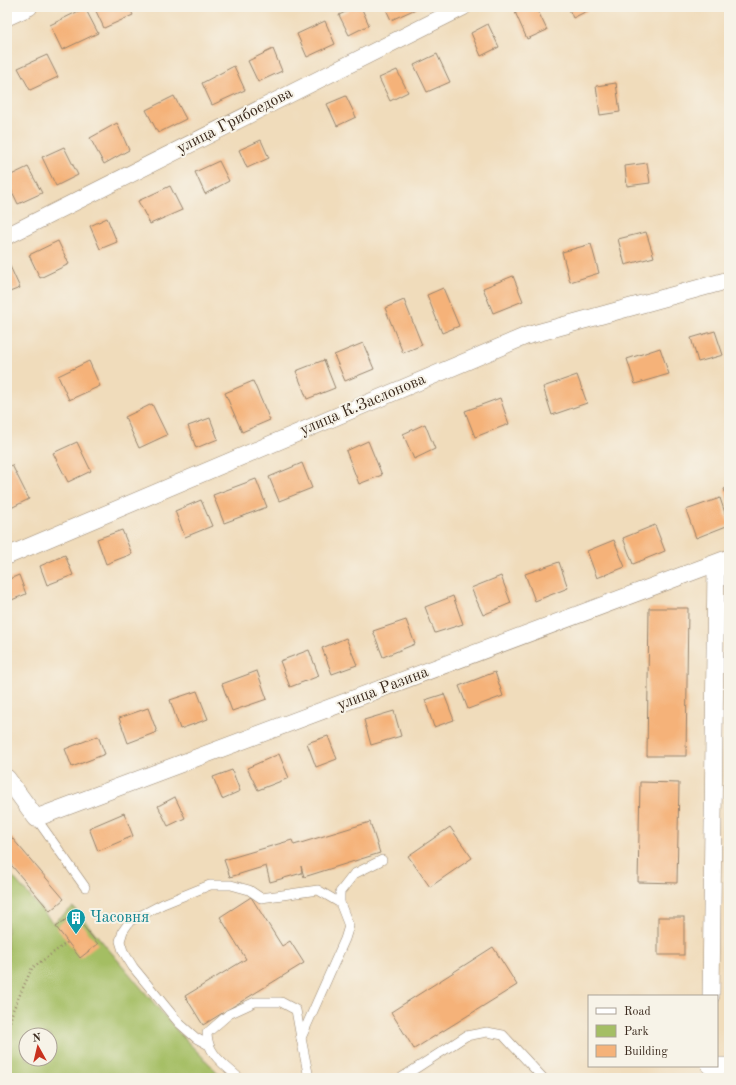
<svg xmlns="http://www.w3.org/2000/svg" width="736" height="1085" font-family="'Old Standard TT',serif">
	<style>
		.green { fill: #a4be64; stroke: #707441; fill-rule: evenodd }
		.building { fill: #f5b279 }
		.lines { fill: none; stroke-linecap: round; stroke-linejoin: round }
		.service-casing { stroke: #96836c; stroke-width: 10 }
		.minor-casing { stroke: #96836c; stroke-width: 18 }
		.path { stroke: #96836c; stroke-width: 2.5; stroke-dasharray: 1 3; stroke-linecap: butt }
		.service { stroke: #fff; stroke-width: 9 }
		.minor { stroke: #fff; stroke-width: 17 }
		.labels { text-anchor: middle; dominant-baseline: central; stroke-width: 4; stroke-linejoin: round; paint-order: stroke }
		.street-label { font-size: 16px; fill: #3b2a1e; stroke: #f7f3e8 }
		.culture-label { font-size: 16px; fill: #0d838f; stroke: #f7f3e8; text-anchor: start }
	</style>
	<rect width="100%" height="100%" fill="#f7f3e8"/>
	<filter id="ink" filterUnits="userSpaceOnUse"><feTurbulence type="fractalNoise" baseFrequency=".025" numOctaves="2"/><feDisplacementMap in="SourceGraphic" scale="8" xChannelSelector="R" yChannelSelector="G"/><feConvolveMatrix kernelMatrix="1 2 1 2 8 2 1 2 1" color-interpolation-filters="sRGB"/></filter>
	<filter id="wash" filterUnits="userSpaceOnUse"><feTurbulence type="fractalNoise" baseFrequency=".012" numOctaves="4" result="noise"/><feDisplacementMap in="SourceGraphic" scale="16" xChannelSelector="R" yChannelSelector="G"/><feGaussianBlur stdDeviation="0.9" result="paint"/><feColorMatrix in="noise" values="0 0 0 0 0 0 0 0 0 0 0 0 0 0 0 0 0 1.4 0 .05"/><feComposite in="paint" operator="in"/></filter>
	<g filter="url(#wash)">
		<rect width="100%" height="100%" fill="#f0dcbb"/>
		<path class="green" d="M7,870L53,923L73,907L180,1034L223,1078H7ZM26,1035H50V1059H26Z"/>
		<g id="blocks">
			<g class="building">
				<polygon points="94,7 129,7 133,15 104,28"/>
				<polygon points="356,7 361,7 369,25 349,35 339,15"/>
				<polygon points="385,7 417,7 418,8 391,20"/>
				<polygon points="527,7 536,7 547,30 527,39 515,12"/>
				<polygon points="568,7 595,7 573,18"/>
				<polygon points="85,8 98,33 62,50 50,25"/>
				<polygon points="325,21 335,44 307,57 297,34"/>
				<polygon points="488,24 499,47 481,56 471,33"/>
				<polygon points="273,49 282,71 258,82 248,61"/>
				<polygon points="437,54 450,82 427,92 414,65"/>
				<polygon points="47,55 58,77 30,90 18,68"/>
				<polygon points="234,66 245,90 212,105 202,83"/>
				<polygon points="397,70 408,92 390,101 379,78"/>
				<polygon points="616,83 620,112 600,115 596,86"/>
				<polygon points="174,96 186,119 158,133 146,110"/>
				<polygon points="346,96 356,117 337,126 327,104"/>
				<polygon points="117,123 129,150 104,164 90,138"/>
				<polygon points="261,140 269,158 247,168 239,150"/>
				<polygon points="64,147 78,175 56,186 42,157"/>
				<polygon points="219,161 229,181 205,194 195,172"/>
				<polygon points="647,163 650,183 627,186 625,166"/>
				<polygon points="28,167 42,193 18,204 7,181 7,177"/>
				<polygon points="170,186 182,210 150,224 138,201"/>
				<polygon points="107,218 117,242 100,249 90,226"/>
				<polygon points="646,232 654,257 625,265 618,239"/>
				<polygon points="58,241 69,264 40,278 29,255"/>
				<polygon points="591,244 599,273 570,282 562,252"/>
				<polygon points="9,264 20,288 7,293 7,265"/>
				<polygon points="513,276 523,301 493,313 483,288"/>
				<polygon points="443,288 459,326 442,333 427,295"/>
				<polygon points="404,300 422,345 403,353 385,308"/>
				<polygon points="715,331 723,355 698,362 691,338"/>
				<polygon points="363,343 374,369 345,381 334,355"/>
				<polygon points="660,348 669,374 635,384 627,359"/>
				<polygon points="324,360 335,388 307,399 296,371"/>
				<polygon points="89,361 100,386 69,400 58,376"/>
				<polygon points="577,375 587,403 552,415 543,387"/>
				<polygon points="253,381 270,420 242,432 225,393"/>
				<polygon points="500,398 509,424 475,437 465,411"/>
				<polygon points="152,404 167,435 139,448 125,417"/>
				<polygon points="210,418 218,439 196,448 188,426"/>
				<polygon points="425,424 435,449 414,459 403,434"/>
				<polygon points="368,441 382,475 359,484 346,451"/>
				<polygon points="77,442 91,471 68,482 53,453"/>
				<polygon points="302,463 312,488 279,501 269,477"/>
				<polygon points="12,465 29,499 7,510 7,467"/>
				<polygon points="256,479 267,507 224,523 213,495"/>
				<polygon points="729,487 729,503 724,489"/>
				<polygon points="720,498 729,525 696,538 686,510"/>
				<polygon points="201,500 212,526 185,537 175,511"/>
				<polygon points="655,525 665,551 633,564 623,538"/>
				<polygon points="122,530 132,554 106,564 97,539"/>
				<polygon points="614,540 625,567 597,578 587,551"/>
				<polygon points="65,555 73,575 47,585 40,566"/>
				<polygon points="559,562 568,588 535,601 525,574"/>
				<polygon points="19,575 26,594 7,602 7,580"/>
				<polygon points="501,576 511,603 483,615 471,588"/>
				<polygon points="453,596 463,624 435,633 425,607"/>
				<polygon points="649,608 688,608 686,756 647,756"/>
				<polygon points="406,620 415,644 383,657 373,631"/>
				<polygon points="346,638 357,665 332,674 322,648"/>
				<polygon points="309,650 319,676 290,687 280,661"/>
				<polygon points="257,671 267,699 232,711 222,684"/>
				<polygon points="495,672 503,696 468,709 459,686"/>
				<polygon points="197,691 208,719 180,729 170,700"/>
				<polygon points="444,694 454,720 434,727 425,700"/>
				<polygon points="148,708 157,732 128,743 119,718"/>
				<polygon points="394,711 401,736 371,745 364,720"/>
				<polygon points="98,736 105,754 72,767 65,749"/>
				<polygon points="328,736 337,759 316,767 307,743"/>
				<polygon points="279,754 289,778 258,790 247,768"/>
				<polygon points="232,770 240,791 222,799 213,777"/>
				<polygon points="640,782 679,783 677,883 638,882"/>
				<polygon points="175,797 185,818 168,826 158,806"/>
				<polygon points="124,813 133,836 98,851 89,828"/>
				<polygon points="370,822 380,853 304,877 301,866 302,873 270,882 266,866 230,877 224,860 292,840 294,845"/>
				<polygon points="450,827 472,858 430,887 408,856"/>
				<polygon points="7,832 64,899 50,911 7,860"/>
				<polygon points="251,897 282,946 290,941 304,963 203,1025 185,996 246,959 220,917"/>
				<polygon points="73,914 98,944 80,958 56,927"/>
				<rect x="658" y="917" width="26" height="38"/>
				<polygon points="493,947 517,985 414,1049 391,1012"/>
			</g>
		</g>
	</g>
	<g filter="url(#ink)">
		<use href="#blocks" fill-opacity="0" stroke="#96836c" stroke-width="1"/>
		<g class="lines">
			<defs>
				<g id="service">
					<polyline points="36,818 85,887"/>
					<polyline points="340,903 340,892 354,874 382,860"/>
					<polyline points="207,1044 196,1038 179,1023 133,967 123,951 120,941 123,931 130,921 163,904 210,885 231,885 249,890 261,898 318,890 340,903 349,926 345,939 301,1038 309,1078"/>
					<path d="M239,1078C225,1065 207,1054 207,1033L229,1014L255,1002H281L296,1010L301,1038"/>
					<polyline points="401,1078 466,1036 487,1032 503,1035 543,1078"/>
				</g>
				<g id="minor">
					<polyline points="7,17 29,7"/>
					<polyline points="7,236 463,7"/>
					<polyline points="7,556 526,336 729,280"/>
					<polyline points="7,778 36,818 729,558"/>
					<polyline points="711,996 716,564"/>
					<polyline points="710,1066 729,1066"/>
				</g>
			</defs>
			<use href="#service" class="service-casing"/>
			<use href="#minor" class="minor-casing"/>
			<polyline class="path" points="7,1033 13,1010 32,968 68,942"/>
			<use href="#service" class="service"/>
			<use href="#minor" class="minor"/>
		</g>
	</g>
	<defs>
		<symbol id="building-pin" viewBox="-11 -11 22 30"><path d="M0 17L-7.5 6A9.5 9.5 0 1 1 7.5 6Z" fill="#0f9aa8" stroke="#f7f3e8"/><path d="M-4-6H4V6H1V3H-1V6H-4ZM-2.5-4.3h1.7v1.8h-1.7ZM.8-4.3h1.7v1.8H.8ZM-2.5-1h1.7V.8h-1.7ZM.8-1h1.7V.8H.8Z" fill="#fff"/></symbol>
	</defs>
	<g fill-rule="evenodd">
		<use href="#building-pin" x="65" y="907" width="22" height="30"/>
	</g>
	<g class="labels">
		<g class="street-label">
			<text transform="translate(235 121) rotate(-27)">улица Грибоедова</text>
			<text transform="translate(363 405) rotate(-23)">улица К.Заслонова</text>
			<text transform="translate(383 689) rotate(-21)">улица Разина</text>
		</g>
		<g class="culture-label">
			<text x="90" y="918">Часовня</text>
		</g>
	</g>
	<rect width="736" height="1085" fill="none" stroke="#f7f3e8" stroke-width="24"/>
	<rect x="588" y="995" width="130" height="72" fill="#f7f3e8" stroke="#aca397"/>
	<rect x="596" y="1008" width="20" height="6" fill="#ffffff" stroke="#aca397"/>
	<text x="624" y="1015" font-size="12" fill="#3b2a1e">Road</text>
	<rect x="596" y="1025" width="20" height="12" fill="#a4be64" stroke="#aca397"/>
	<text x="624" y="1035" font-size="12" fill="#3b2a1e">Park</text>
	<rect x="596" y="1045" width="20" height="12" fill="#f5b279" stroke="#aca397"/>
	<text x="624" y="1055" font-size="12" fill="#3b2a1e">Building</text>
	<g transform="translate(38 1047) rotate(352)"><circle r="19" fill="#f7f3e8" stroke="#aca397"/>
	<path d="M0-3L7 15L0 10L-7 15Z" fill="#c8321e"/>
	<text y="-6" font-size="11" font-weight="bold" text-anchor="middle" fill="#3b2a1e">N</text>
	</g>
</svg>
